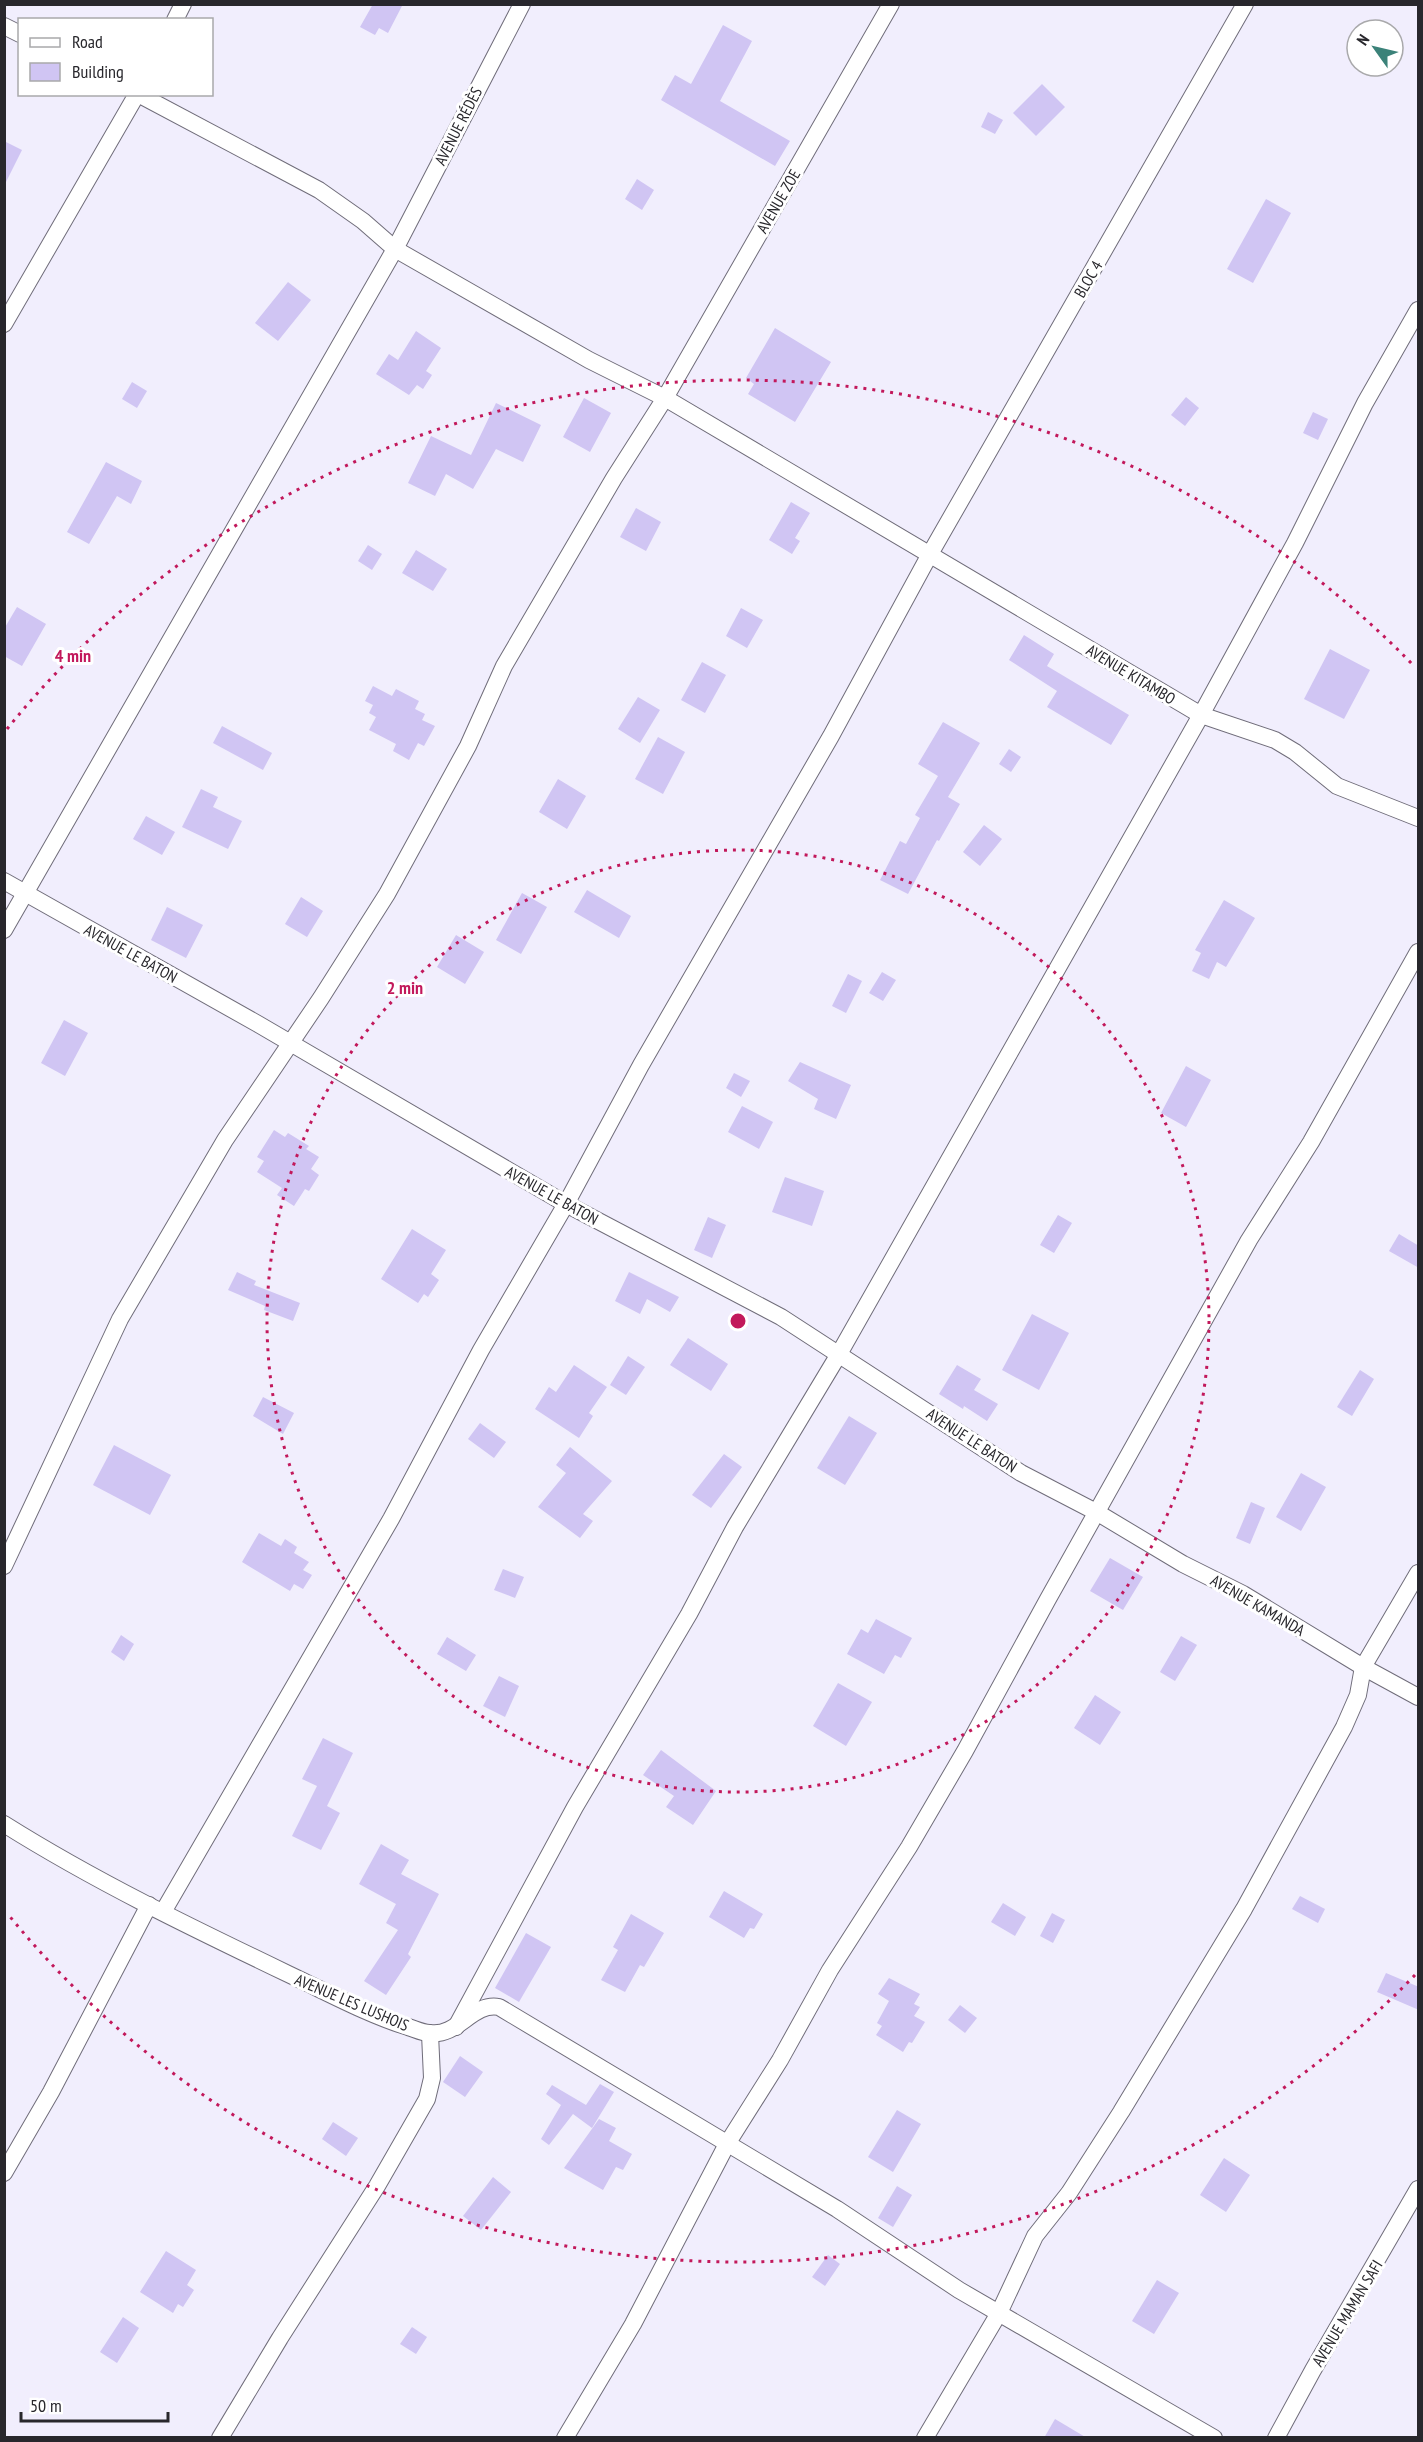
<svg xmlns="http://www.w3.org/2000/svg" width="1423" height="2442" font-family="'PT Sans Narrow',sans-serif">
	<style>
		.building { fill: #d0c5f3 }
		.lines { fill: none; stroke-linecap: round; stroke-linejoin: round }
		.street-casing { stroke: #706d7a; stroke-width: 18 }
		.street { stroke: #fff; stroke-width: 16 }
		.ring { fill: none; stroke: #c2185b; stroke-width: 3; stroke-dasharray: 3 6 }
		.labels { text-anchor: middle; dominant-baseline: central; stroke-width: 6; stroke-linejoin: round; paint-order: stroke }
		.street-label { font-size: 16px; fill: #28272c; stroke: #fff }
		.centre { fill: #c2185b; stroke: #fff; stroke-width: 3 }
		.ring-label { font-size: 18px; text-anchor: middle; font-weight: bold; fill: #c2185b; stroke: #fff; stroke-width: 6; stroke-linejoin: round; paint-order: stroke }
	</style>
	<rect width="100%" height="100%" fill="#f1eefd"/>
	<g class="building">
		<polygon points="373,4 403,4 388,33 379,28 375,35 360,27"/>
		<polygon points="723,25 752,41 720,101 790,141 775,166 661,100 675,75 691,84"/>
		<polygon points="1042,84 1065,107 1036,136 1013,113"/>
		<polygon points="988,112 1003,120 995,134 981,127"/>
		<polygon points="4,141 22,150 4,186"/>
		<polygon points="637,179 654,190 642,210 625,199"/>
		<polygon points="1266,199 1291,213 1253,283 1227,269"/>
		<polygon points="288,282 311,300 278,341 255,323"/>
		<polygon points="775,328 831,362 795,422 748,394 754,384 746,378"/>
		<polygon points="416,331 441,348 426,371 432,375 423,389 417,385 409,395 376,374 389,354 398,360"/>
		<polygon points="132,382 147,391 137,408 122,399"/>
		<polygon points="1186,397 1199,408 1185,426 1171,415"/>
		<polygon points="584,398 611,413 590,452 563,437"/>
		<polygon points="496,403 541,425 523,462 496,449 473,489 446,474 435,496 408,483 431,436 471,455"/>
		<polygon points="1313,412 1328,419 1318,440 1303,433"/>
		<polygon points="106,462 142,481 131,504 117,496 89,544 67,532"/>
		<polygon points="791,502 810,513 795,538 800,541 792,554 769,540"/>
		<polygon points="636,508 661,522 646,551 620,537"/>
		<polygon points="368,545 382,554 372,570 358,561"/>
		<polygon points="416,550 447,569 433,591 402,573"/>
		<polygon points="17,607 46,624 22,666 4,656 4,629"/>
		<polygon points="741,608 763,620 747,648 726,636"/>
		<polygon points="1024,635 1054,654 1047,666 1129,715 1111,745 1047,707 1057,691 1009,660"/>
		<polygon points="1330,649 1370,670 1344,719 1304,699"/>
		<polygon points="702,662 726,675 705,713 681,700"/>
		<polygon points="373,686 392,696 396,689 419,701 415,709 425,714 422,720 435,726 424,746 418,743 409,760 393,751 396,744 369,730 376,717 369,713 373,705 365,701"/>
		<polygon points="638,697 660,710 640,743 618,729"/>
		<polygon points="943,722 980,743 948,797 960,804 939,841 937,840 908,894 880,880 900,841 906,844 920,818 915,815 938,776 918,764"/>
		<polygon points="222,726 272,753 263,770 213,743"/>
		<polygon points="658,737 685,752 663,794 635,779"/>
		<polygon points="1009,749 1021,757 1011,772 999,764"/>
		<polygon points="558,779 586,796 567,829 539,812"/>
		<polygon points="201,789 218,797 213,807 242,821 228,849 182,827"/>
		<polygon points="146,816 175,832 162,855 133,839"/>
		<polygon points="984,825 1002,839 980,866 963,852"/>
		<polygon points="587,890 631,916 619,938 574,912"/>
		<polygon points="522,893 547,907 521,954 496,940"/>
		<polygon points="301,897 323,911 307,937 285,924"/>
		<polygon points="1224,900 1255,918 1226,967 1217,962 1209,979 1192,971 1201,953 1195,950"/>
		<polygon points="167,907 203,925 186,958 151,940"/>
		<polygon points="456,935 484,952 465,984 437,967"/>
		<polygon points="882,972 896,980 883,1001 869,993"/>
		<polygon points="848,974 862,981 846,1013 832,1006"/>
		<polygon points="64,1020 88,1033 65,1076 41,1063"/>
		<polygon points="800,1062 851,1085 836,1119 814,1109 818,1099 788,1081"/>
		<polygon points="1186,1066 1211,1080 1186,1127 1161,1113"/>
		<polygon points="734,1073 750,1081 741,1097 726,1088"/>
		<polygon points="742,1106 773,1122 759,1149 728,1132"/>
		<polygon points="274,1130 285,1137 288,1133 309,1146 306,1149 319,1157 311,1169 319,1175 309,1191 305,1189 294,1206 277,1195 282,1188 257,1172 264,1161 257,1157"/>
		<polygon points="785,1177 824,1191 812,1226 772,1212"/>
		<polygon points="1058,1215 1072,1223 1054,1253 1040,1245"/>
		<polygon points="708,1217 726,1225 712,1258 694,1250"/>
		<polygon points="412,1229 446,1250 431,1274 439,1280 428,1297 424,1294 418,1303 381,1279"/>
		<polygon points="1399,1234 1419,1246 1419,1268 1389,1251"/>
		<polygon points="237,1272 256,1281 254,1285 300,1303 293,1321 264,1310 265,1306 228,1290"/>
		<polygon points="629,1272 679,1297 670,1312 647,1299 640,1314 615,1301"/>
		<polygon points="1032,1314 1069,1333 1039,1390 1002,1370"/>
		<polygon points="688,1338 728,1364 711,1391 670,1365"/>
		<polygon points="628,1356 645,1367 626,1395 610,1385"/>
		<polygon points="574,1365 607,1387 589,1413 593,1416 579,1438 535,1409 549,1387 556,1392"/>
		<polygon points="957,1365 981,1379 974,1390 998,1404 987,1421 964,1406 963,1409 939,1394"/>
		<polygon points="1360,1370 1374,1379 1352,1416 1337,1407"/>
		<polygon points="263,1397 294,1413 283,1434 253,1416"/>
		<polygon points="849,1416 877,1433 845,1485 817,1468"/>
		<polygon points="480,1423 506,1442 494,1458 468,1439"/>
		<polygon points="114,1445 171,1475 150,1515 93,1485"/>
		<polygon points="570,1447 612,1481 583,1514 593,1521 580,1538 538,1507 566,1473 556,1465"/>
		<polygon points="724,1454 742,1467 711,1508 692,1495"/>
		<polygon points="1301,1473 1326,1487 1301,1531 1276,1517"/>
		<polygon points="1251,1502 1265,1508 1250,1544 1236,1538"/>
		<polygon points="259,1533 281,1546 285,1539 297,1547 294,1553 309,1562 303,1570 312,1575 303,1589 294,1584 290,1591 242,1562"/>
		<polygon points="1110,1558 1143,1577 1123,1610 1090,1591"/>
		<polygon points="503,1569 524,1577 515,1598 494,1590"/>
		<polygon points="876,1619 912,1638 901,1658 895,1655 884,1674 847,1654 861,1629 868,1633"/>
		<polygon points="121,1635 134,1644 124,1661 111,1652"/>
		<polygon points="1181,1636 1197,1645 1175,1681 1160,1672"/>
		<polygon points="447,1637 476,1655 466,1671 437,1654"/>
		<polygon points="499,1676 519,1686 505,1717 483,1706"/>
		<polygon points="838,1683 872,1702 846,1746 813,1726"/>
		<polygon points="1095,1695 1121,1712 1100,1745 1074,1728"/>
		<polygon points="323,1738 353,1753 327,1806 340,1813 321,1850 292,1836 317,1786 302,1779"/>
		<polygon points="661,1750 716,1791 693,1825 666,1807 674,1796 643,1775"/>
		<polygon points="381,1844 409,1860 401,1874 439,1894 408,1954 411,1957 386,1995 364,1981 398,1930 386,1923 396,1904 359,1884"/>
		<polygon points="724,1891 763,1914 754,1929 750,1928 744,1938 709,1917"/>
		<polygon points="1300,1896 1325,1909 1318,1923 1292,1909"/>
		<polygon points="1003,1903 1026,1917 1015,1936 991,1922"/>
		<polygon points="1052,1913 1065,1920 1053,1943 1040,1936"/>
		<polygon points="631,1914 664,1933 644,1967 640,1965 625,1992 601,1980 618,1950 613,1947"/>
		<polygon points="526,1933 551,1947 519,2002 495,1988"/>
		<polygon points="1386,1973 1419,1987 1419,2010 1377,1992"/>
		<polygon points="889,1978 920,1994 914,2004 920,2007 914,2016 925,2022 912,2043 909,2042 903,2052 876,2035 882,2026 877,2023 889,2001 878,1994"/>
		<polygon points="960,2005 977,2018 965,2033 948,2020"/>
		<polygon points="460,2056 483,2072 465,2097 443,2082"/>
		<polygon points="600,2084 614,2092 592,2128 573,2114 549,2145 541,2139 561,2105 546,2094 552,2085 586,2105"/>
		<polygon points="897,2110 921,2124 893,2172 868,2157"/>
		<polygon points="599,2119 616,2128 609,2141 632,2154 623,2170 616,2167 603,2190 564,2168"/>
		<polygon points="333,2122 358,2138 346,2156 322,2139"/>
		<polygon points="1224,2158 1250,2175 1226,2212 1200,2195"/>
		<polygon points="493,2177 511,2192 481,2230 463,2216"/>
		<polygon points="897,2186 912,2195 893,2227 878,2218"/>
		<polygon points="166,2251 196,2270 187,2285 194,2290 183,2307 178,2304 173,2313 140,2292"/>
		<polygon points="828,2255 840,2264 825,2286 812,2277"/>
		<polygon points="1157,2280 1179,2293 1154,2334 1132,2321"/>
		<polygon points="123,2317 139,2328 117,2363 100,2352"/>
		<polygon points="412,2327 427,2337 416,2354 400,2344"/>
		<polygon points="1055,2419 1087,2438 1044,2438"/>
	</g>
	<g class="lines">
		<defs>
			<g id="street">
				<polyline points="175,20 183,4"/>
				<polyline points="4,26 20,34"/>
				<polyline points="138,94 319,190 363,221 395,249 589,360 665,398 1201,715 1295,543 1365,403 1418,310"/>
				<polyline points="4,324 137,94"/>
				<polyline points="4,881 258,1024 566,1204 781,1317 1021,1473 1098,1513 1183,1564 1243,1594 1363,1667 1418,1697"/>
				<polyline points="4,930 395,249 522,4"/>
				<polyline points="4,1566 120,1319 225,1140 321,998 387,894 468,746 504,666 614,478 665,398 891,4"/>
				<path d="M4,1824C101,1885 205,1934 307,1983C340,1999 373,2016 408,2027C415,2029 422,2033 430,2033C458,2037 472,2002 499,2007L837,2209L959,2290L1214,2438"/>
				<polyline points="163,1912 391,1519 481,1350 566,1204 641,1065 831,736 930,554 1245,4"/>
				<polyline points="456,2027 575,1807 689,1614 735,1527 839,1354 1201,715 1275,740 1295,752 1337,786 1418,818"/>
				<polyline points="4,2173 51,2092 149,1905"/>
				<polyline points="220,2438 280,2338 377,2186 427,2099 432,2078 430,2034"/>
				<polyline points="565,2438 633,2324 727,2144 780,2060 830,1970 909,1847 965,1751 1048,1599 1249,1240 1311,1142 1418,952"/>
				<polyline points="925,2438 999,2313 1035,2236 1069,2193 1121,2112 1244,1909 1344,1727 1358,1695 1363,1667 1418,1573"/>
				<polyline points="1276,2438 1313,2370 1418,2189"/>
			</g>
		</defs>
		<use href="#street" class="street-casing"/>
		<use href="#street" class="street"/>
	</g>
	<g class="ring">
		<circle cx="738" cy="1321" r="471"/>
		<path d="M1415 1975A941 941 0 0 1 7 1913M7 729A941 941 0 0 1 1415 667"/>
	</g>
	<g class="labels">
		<g class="street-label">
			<text transform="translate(458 126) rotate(-63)">AVENUE RÉDÈS</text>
			<text transform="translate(778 201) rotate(-60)">AVENUE ZOE</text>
			<text transform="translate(1088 279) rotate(-60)">BLOC 4</text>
			<text transform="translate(1131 674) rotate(31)">AVENUE KITAMBO</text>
			<text transform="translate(131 953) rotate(29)">AVENUE LE BATON</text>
			<text transform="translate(552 1195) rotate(29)">AVENUE LE BATON</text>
			<text transform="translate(972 1440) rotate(33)">AVENUE LE BATON</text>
			<text transform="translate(1258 1605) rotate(30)">AVENUE KAMANDA</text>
			<text transform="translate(352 2002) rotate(23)">AVENUE LES LUSHOIS</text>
			<text transform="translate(1347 2313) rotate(-59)">AVENUE MAMAN SAFI</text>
		</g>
	</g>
	<circle cx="738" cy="1321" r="9" class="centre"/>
	<g class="ring-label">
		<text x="73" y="662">4 min</text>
		<text x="405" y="994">2 min</text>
	</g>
	<rect width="1423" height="2442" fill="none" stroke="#28272c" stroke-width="12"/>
	<rect x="18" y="18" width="195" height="78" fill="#ffffff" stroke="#a9a9ab" stroke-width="1.5"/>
	<rect x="30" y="38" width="30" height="9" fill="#ffffff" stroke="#a9a9ab" stroke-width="1.5"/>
	<text x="72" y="48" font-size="18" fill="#28272c">Road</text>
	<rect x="30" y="63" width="30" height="18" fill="#d0c5f3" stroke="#a9a9ab" stroke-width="1.5"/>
	<text x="72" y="78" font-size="18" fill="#28272c">Building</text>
	<g transform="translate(1375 48) rotate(304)"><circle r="28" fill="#ffffff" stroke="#a9a9ab" stroke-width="1.5"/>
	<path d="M0-4.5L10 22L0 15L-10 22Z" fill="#3b8279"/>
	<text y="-9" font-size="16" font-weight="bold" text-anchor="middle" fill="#28272c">N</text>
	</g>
	<path d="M21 2412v9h147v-9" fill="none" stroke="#28272c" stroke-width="3"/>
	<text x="30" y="2412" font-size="18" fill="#28272c" stroke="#ffffff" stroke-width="4.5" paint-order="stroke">50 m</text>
</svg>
